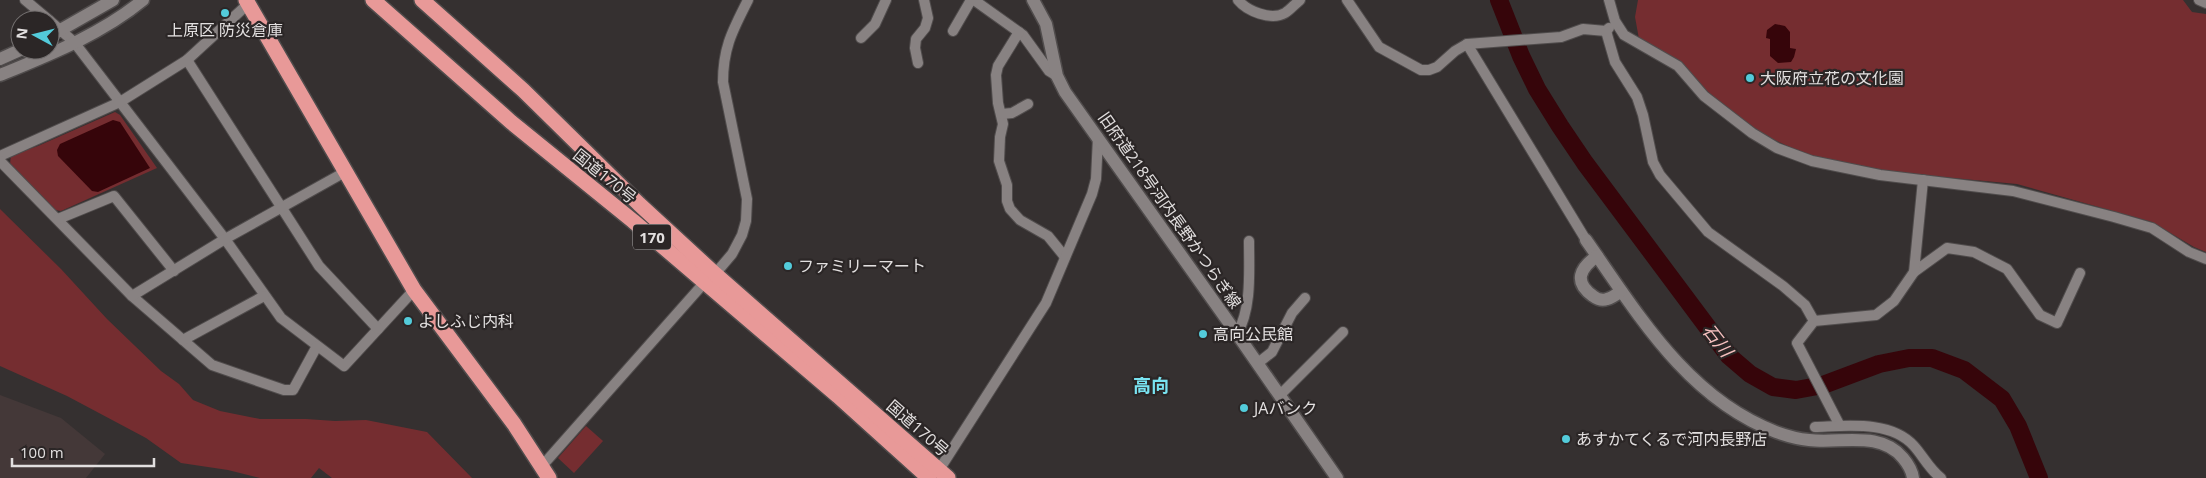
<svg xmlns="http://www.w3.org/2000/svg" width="2206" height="478" font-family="'Open Sans','Noto Sans JP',sans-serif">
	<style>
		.built { fill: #443838 }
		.green { fill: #752d30 }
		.water { fill: #36050a }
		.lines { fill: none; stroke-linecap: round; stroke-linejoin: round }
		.river { stroke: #36050a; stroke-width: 18 }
		.street-casing { stroke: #504c4c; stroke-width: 12 }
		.secondary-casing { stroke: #504c4c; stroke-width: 15 }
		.highway-casing { stroke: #504c4c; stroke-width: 18 }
		.street { stroke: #888282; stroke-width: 10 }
		.secondary { stroke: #888282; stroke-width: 12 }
		.highway { stroke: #e89998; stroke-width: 15 }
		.poi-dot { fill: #53cbda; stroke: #2b2626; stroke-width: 2 }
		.labels { text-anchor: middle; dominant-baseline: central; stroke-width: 4.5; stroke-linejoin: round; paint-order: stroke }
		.shield { fill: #2b2626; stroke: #aba8a8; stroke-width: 1 }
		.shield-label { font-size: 15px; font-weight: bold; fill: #e2dfdf }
		.poi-label { font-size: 16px; fill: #e2dfdf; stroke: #2b2626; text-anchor: start }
		.street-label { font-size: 16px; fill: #e2dfdf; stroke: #2b2626 }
		.water-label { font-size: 18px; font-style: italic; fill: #f4bebd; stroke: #2b2626 }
		.neighbourhood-label { font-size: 18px; font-weight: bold; fill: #79e3f1; stroke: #2b2626 }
	</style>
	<rect width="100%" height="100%" fill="#353030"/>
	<polygon class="built" points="0,395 61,418 105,454 86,478 0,478"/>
	<g class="green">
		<polygon points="1638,0 2183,0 2192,12 2206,14 2206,252 2194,247 2152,222 2017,184 1867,170 1813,158 1764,135 1706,93 1681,62 1639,39 1635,17"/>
		<polygon points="115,112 120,115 157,168 61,211 55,210 10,164 11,155 38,146"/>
		<polygon points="0,209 61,269 107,319 161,371 179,384 193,400 220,411 260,419 306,419 335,421 366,420 427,432 472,478 332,478 319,468 311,478 260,478 228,470 181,463 146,438 67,396 0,366"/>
		<polygon points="586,426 603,441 574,473 558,458"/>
	</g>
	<g class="water">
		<polygon points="1775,24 1785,26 1790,32 1790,48 1796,49 1794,57 1791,62 1778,63 1770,56 1770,39 1766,38 1767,30"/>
		<polygon points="113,120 120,122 150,168 98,192 92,191 58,156 57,150 60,144"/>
	</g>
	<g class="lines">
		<polyline class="river" points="1499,0 1521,56 1537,89 1560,126 1585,163 1729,356 1750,374 1773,387 1796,390 1823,385 1879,364 1909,358 1932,358 1964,370 2002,399 2018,426 2039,478"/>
		<defs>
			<g id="street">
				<polyline points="25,0 49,20"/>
				<polyline points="974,0 1023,35 1049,71 1057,76"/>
				<path d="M1238,0C1247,11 1271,21 1285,13C1290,10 1295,4 1300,0"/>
				<polyline points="1347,0 1379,47 1421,70 1429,70 1437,67 1455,51 1467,44 1561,37 1583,29 1606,31 1609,28"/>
				<polyline points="1609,0 1615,21 1624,35 1678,66 1704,96 1752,133 1777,148 1812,161 1880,175 2013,191 2114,217 2152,228 2189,252 2206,259"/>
				<polyline points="2199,0 2206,3"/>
				<polyline points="50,21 74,42 225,239 281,318 344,366 414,290"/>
				<polyline points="953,31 971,0"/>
				<polyline points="1606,31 1615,62 1637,97 1643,115 1653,162 1660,175 1708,232 1783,286 1805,305 1814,321"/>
				<polyline points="1019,32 998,66 996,75 998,103 1003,124 1000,137 999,161 1007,185 1007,201 1010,209 1020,220 1048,236 1065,257"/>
				<polyline points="861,38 875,24 886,0"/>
				<polyline points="1467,44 1586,240"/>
				<polyline points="187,60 319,266 378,329"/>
				<polyline points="918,63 915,48 916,39 925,28 928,18 924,0"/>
				<polyline points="1002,114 1012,113 1028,104"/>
				<polyline points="0,156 120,102 187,60 249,3"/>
				<polyline points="0,161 132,296 212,365 284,390 293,390 317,346"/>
				<polyline points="58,219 114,196 174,271"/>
				<polyline points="1914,272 1947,248 1974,252 2007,269 2040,315 2057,323 2080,273"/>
				<polyline points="132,296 225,239 345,172"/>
				<path d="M1237,334C1252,308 1249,271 1249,241"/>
				<polyline points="183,340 264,296"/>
				<polyline points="1258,363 1272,352 1292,313 1305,298"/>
				<polyline points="1280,395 1343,332"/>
				<polyline points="1840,426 1797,343 1814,321 1876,315 1894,301 1914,272 1923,180"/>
				<path d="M1815,427C1846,426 1891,420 1914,446C1923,456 1930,470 1941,478"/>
				<path d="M542,466L704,283L715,274L732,254L742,235L746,221L747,199L723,82C723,47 733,30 748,0"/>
				<polyline points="939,470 1046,303 1092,194 1096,179 1098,137"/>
			</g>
			<g id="secondary">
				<polyline points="1033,0 1046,24 1057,76 1065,92 1237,334 1337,478"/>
				<polyline points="50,36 113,0"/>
				<polyline points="0,59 20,50"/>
				<path d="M0,75C49,55 102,34 143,0"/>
				<path d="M1586,240C1638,314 1687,398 1776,432C1787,436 1798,439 1809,440C1840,444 1880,430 1903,458C1908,464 1912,470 1913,478"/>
				<path d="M1597,256C1580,268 1573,282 1593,296C1597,299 1602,301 1607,299C1612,298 1617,294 1621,291"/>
			</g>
			<g id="highway">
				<polyline points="246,0 414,290 514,424 549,478"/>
				<polyline points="373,0 511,122 633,221 838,396 929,478"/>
				<polyline points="422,0 523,90 639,204 715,274 948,478"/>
			</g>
		</defs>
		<use href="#street" class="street-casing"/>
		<use href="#secondary" class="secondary-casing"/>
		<use href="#highway" class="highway-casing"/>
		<use href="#street" class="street"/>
		<use href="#secondary" class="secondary"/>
		<use href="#highway" class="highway"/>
	</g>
	<g class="poi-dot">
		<circle cx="225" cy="13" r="5"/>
		<circle cx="1750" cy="78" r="5"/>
		<circle cx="788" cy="266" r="5"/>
		<circle cx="408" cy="321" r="5"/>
		<circle cx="1203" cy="334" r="5"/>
		<circle cx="1244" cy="408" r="5"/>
		<circle cx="1566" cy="439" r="5"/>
	</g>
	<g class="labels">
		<rect class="shield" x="633" y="224.5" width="38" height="25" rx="4"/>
		<g class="shield-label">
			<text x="652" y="237">170</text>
		</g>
		<g class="poi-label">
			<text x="225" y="30" text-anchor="middle">上原区 防災倉庫</text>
			<text x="1760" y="78">大阪府立花の文化園</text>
			<text x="798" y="266">ファミリーマート</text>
			<text x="418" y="321">よしふじ内科</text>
			<text x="1213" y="334">高向公民館</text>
			<text x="1254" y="408">JAバンク</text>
			<text x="1576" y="439">あすかてくるで河内長野店</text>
		</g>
		<g class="street-label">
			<text transform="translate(605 176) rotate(39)">国道170号</text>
			<text transform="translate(1170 210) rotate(55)">旧府道218号河内長野かつらぎ線</text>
			<text transform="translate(918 428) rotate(41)">国道170号</text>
		</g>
		<g class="water-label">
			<text transform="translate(1718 340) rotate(52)">石川</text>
		</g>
		<g class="neighbourhood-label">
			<text x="1151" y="385">高向</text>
		</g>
	</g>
	<g transform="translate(35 35) rotate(277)"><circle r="24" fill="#2b2626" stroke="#747070"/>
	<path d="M0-4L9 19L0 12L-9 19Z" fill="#53cbda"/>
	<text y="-8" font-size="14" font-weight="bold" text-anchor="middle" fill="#e2dfdf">N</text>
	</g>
	<path d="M12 458v8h142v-8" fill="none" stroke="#e2dfdf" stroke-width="2.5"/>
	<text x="20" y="458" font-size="15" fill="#e2dfdf" stroke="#2b2626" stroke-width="4" paint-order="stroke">100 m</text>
</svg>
